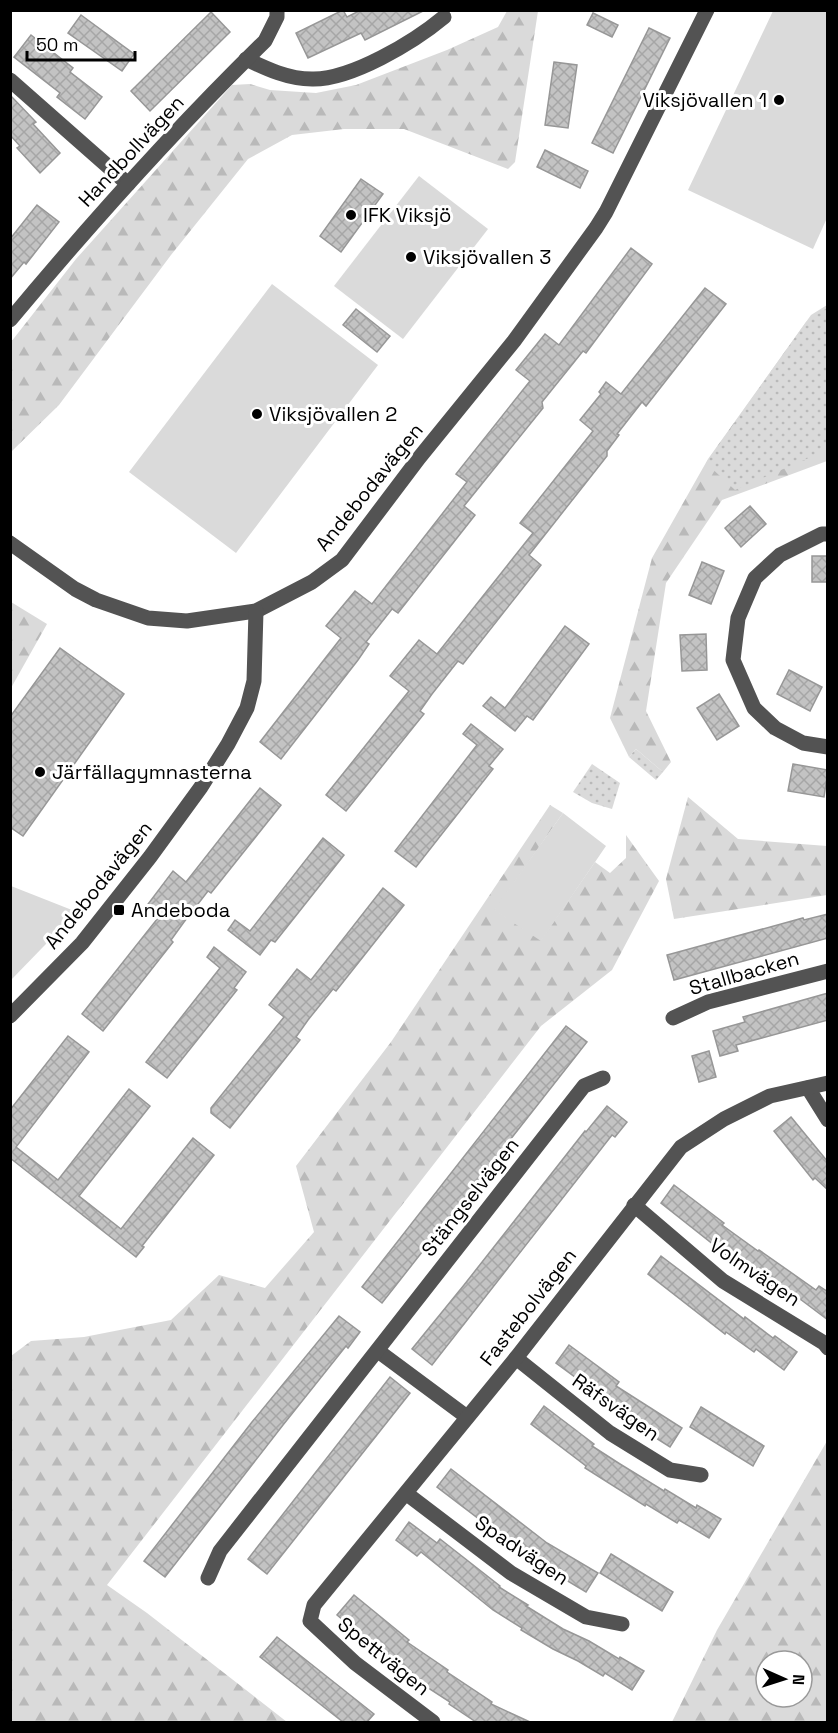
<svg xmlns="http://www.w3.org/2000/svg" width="838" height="1733" font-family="'Space Grotesk',sans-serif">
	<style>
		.forest { fill: url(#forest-firs); fill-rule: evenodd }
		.park { fill: url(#park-dots) }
		.pitch { fill: #dadada }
		.building { fill: url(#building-cross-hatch); stroke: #979797; stroke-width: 1.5 }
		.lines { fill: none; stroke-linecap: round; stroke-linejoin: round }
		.minor { stroke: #535353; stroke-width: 15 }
		.poi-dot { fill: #000; stroke: #fff; stroke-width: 2 }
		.labels { text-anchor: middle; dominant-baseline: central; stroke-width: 6; stroke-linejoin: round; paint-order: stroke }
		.poi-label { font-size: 20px; fill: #000; stroke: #fff; text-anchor: start }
		.street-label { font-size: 20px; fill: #000; stroke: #fff }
	</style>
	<defs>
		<pattern id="forest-firs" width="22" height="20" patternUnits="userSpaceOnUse" patternTransform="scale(1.5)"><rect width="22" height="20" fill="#dadada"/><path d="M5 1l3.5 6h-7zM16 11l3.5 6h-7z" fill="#b9b9b9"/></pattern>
		<pattern id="park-dots" width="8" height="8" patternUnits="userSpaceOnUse" patternTransform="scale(1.5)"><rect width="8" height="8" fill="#dadada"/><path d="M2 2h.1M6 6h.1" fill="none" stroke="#b9b9b9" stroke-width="1.8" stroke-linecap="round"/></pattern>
		<pattern id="building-cross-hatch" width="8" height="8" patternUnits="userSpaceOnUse" patternTransform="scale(1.5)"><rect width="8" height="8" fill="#c3c3c3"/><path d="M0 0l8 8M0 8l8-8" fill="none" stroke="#a6a6a6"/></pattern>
	</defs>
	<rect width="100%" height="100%" fill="#fff"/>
	<g class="forest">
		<polygon points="507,11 538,11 515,162 508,169 404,129 344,129 292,135 248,159 171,255 59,405 11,452 11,342 76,259 232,85 250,84 270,90 316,93 356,85 447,50 498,27"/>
		<polygon points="827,305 827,461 722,500 666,583 646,711 671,762 663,772 636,749 629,757 610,718 652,558 708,459 811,315"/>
		<polygon points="11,602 47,624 11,688"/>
		<polygon points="688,797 738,839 827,846 827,895 674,919 666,879"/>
		<polygon points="550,805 563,813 495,910 541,940 595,862 610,873 626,858 626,835 659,881 612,970 541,1026 107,1585 147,1613 287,1722 15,1722 11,1720 11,1356 31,1341 84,1337 171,1320 219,1275 265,1288 314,1232 296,1166 391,1042"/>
		<path d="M827,1441V1722H672L717,1630ZM766,1661H802V1697H766Z"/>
	</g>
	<g class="park">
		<polygon points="827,308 827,450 735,490 706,463 806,322"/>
		<polygon points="636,749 663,772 656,780 629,757"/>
		<polygon points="592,764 620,783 612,809 592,803 573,792"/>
	</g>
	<g class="pitch">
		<polygon points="773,11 827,11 827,218 813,249 688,190"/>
		<polygon points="419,176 488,229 403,339 334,286"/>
		<polygon points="272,284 378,365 236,553 129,472"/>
		<polygon points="563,813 606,846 541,941 494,910"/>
		<polygon points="11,886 77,912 11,980"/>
	</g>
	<g class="building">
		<polygon points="343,10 347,17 361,10 425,10 365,40 361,33 308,58 296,33"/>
		<polygon points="211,12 230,32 150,111 131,91"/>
		<polygon points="593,13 618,25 612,37 587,25"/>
		<polygon points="81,15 134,54 122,71 68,33"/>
		<polygon points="649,28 670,38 613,153 592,143"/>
		<polygon points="31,35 73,68 70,72 102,97 85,119 57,97 60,93 14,57"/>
		<polygon points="554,62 577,65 568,128 545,125"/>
		<polygon points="10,95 36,122 33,124 60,153 40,173 17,148 20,146 10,135"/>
		<polygon points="545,150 588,171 580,188 537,167"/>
		<polygon points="361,179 383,194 341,252 320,236"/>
		<polygon points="37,205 59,222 26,264 24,262 10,279 10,239"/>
		<polygon points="631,248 652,264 586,353 583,351 542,402 543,408 464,506 475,515 398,613 392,609 366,642 369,644 358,660 281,759 260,742 341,638 326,626 355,591 372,604 467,482 456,474 530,381 516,370 545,334 559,345"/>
		<polygon points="705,288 726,304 646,406 642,402 617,434 619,435 607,451 607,456 529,555 541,565 463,664 458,661 432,694 420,711 424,714 346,811 326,795 409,691 390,676 419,640 437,654 533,533 520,523 593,431 580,420 601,394 599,392 606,382 621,394"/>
		<polygon points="356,309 390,336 377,352 343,325"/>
		<polygon points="750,506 766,524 741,547 725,528"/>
		<rect x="812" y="556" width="16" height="26"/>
		<polygon points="702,562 724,571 711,604 689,595"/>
		<polygon points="565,626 589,644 533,720 527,716 515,731 483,706 491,697 505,708"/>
		<polygon points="706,634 707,670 682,671 680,635"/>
		<polygon points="60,648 124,694 23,836 10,827 10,717"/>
		<polygon points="789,670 822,687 810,711 777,694"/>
		<polygon points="719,694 739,726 717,740 697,708"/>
		<polygon points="471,724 503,749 489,766 493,769 416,867 395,851 477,745 463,734"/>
		<polygon points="793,764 828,770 824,797 788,791"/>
		<polygon points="260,788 281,805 211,893 208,891 184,922 171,940 173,942 103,1031 82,1014 158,918 145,908 173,871 186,882"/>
		<polygon points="323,838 344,855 275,942 271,940 260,955 228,930 235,920 250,931"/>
		<polygon points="383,888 404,905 336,991 333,989 308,1020 296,1037 300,1040 230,1128 211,1113 211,1108 284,1017 269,1005 297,969 311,980"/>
		<polygon points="828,914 828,938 674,980 667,955 803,918 804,920"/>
		<polygon points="214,947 246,972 234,988 237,990 167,1078 146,1062 220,968 207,957"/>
		<polygon points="828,993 828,1020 736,1045 738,1051 720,1056 713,1031 745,1022 743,1017"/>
		<polygon points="566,1026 587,1042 382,1303 362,1287"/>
		<polygon points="68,1036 89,1052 16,1147 58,1180 129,1089 150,1106 79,1196 121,1229 193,1138 214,1155 142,1246 144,1247 136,1257 10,1158 10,1110"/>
		<polygon points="709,1051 716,1077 699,1082 692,1056"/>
		<polygon points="607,1106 627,1122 615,1137 612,1135 432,1365 412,1349 464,1285 585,1131 586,1132"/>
		<polygon points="791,1117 828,1162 828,1190 815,1178 813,1180 774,1131"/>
		<polygon points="674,1185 724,1223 722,1225 758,1251 759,1250 816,1290 819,1286 828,1292 828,1320 800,1299 797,1304 739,1263 738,1264 661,1203"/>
		<polygon points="661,1256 744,1319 745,1317 773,1338 775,1336 797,1352 784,1370 756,1349 754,1352 726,1332 725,1334 648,1274"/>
		<polygon points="339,1316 360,1332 348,1348 346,1346 283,1425 165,1577 144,1561 252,1422"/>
		<polygon points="569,1345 619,1382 616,1386 682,1428 670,1447 607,1407 610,1403 556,1363"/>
		<polygon points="390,1377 410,1393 267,1574 248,1559"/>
		<polygon points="544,1406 594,1444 592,1446 620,1464 664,1491 665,1489 696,1508 697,1505 721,1519 709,1538 679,1520 677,1523 646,1504 645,1506 585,1468 586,1466 531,1424"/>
		<polygon points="701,1407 764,1446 753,1466 690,1427"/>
		<polygon points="451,1469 547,1543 598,1573 586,1592 534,1561 437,1487"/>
		<polygon points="409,1522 437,1543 440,1539 500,1586 499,1587 528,1605 526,1606 563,1629 589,1641 619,1659 620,1657 644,1671 632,1690 605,1673 603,1676 578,1661 553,1649 521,1630 522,1628 493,1610 421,1552 417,1556 396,1540"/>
		<polygon points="611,1554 673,1592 662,1611 600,1573"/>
		<polygon points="354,1595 409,1640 407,1642 448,1670 447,1672 492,1702 491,1704 530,1722 476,1722 449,1704 450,1702 405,1673 337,1615"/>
		<polygon points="277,1637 374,1714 367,1722 343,1722 260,1657"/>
	</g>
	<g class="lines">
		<g class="minor">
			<path d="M246,59C267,69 288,79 312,79C351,80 414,42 444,17"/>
			<polyline points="10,80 128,184"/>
			<path d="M10,320C91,223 175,129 265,41L277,17V10"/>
			<polyline points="828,534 822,534 780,555 755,578 738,618 733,660 754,708 775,728 803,743 828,747"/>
			<polyline points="10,543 75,589 96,600 148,618 187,621 256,611 312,582 342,560 419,458 514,341 596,228 606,212 707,10"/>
			<polyline points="10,1016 82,943 150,857 201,787 228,744 247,708 254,681 256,611"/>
			<polyline points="673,1018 708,1002 828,971"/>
			<polyline points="808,1088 828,1120"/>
			<polyline points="634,1205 723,1281 824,1343 828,1348"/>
			<polyline points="378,1351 467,1417"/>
			<polyline points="516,1358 610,1433 670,1470 701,1475"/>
			<polyline points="407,1494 511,1573 586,1617 622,1624"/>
			<polyline points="208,1578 220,1551 584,1086 603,1078"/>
			<polyline points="433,1722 355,1663 310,1621 314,1605 516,1358 681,1147 724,1119 770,1096 828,1083"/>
		</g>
	</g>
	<g class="poi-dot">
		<circle cx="779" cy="100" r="6"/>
		<circle cx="351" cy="215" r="6"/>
		<circle cx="411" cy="257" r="6"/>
		<circle cx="257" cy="414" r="6"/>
		<circle cx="40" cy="772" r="6"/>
		<rect x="113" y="904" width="12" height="12" rx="3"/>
	</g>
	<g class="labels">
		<g class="poi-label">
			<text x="767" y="100" text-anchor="end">Viksjövallen 1</text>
			<text x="363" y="215">IFK Viksjö</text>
			<text x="423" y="257">Viksjövallen 3</text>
			<text x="269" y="414">Viksjövallen 2</text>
			<text x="52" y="772">Järfällagymnasterna</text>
			<text x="131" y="910">Andeboda</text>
		</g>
		<g class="street-label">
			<text transform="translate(131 151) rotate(-47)">Handbollvägen</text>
			<text transform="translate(369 487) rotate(-51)">Andebodavägen</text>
			<text transform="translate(98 885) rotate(-51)">Andebodavägen</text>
			<text transform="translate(744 973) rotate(-16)">Stallbacken</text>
			<text transform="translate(470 1197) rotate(-52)">Stängselvägen</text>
			<text transform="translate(755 1272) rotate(34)">Volmvägen</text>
			<text transform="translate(528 1307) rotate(-52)">Fastebolvägen</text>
			<text transform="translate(616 1407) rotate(35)">Räfsvägen</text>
			<text transform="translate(522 1550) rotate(34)">Spadvägen</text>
			<text transform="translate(384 1656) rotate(39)">Spettvägen</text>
		</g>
	</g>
	<rect width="838" height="1733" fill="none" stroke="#000000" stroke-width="24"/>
	<g transform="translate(784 1679) rotate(93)"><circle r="28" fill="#ffffff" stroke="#999999" stroke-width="1.5"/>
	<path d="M0-4.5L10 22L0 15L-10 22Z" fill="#000000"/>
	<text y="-9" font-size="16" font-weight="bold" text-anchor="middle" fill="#000000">N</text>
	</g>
	<path d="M27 51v9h108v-9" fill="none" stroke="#000000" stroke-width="3"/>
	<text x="36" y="51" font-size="18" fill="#000000" stroke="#ffffff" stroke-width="4.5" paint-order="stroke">50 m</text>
</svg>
